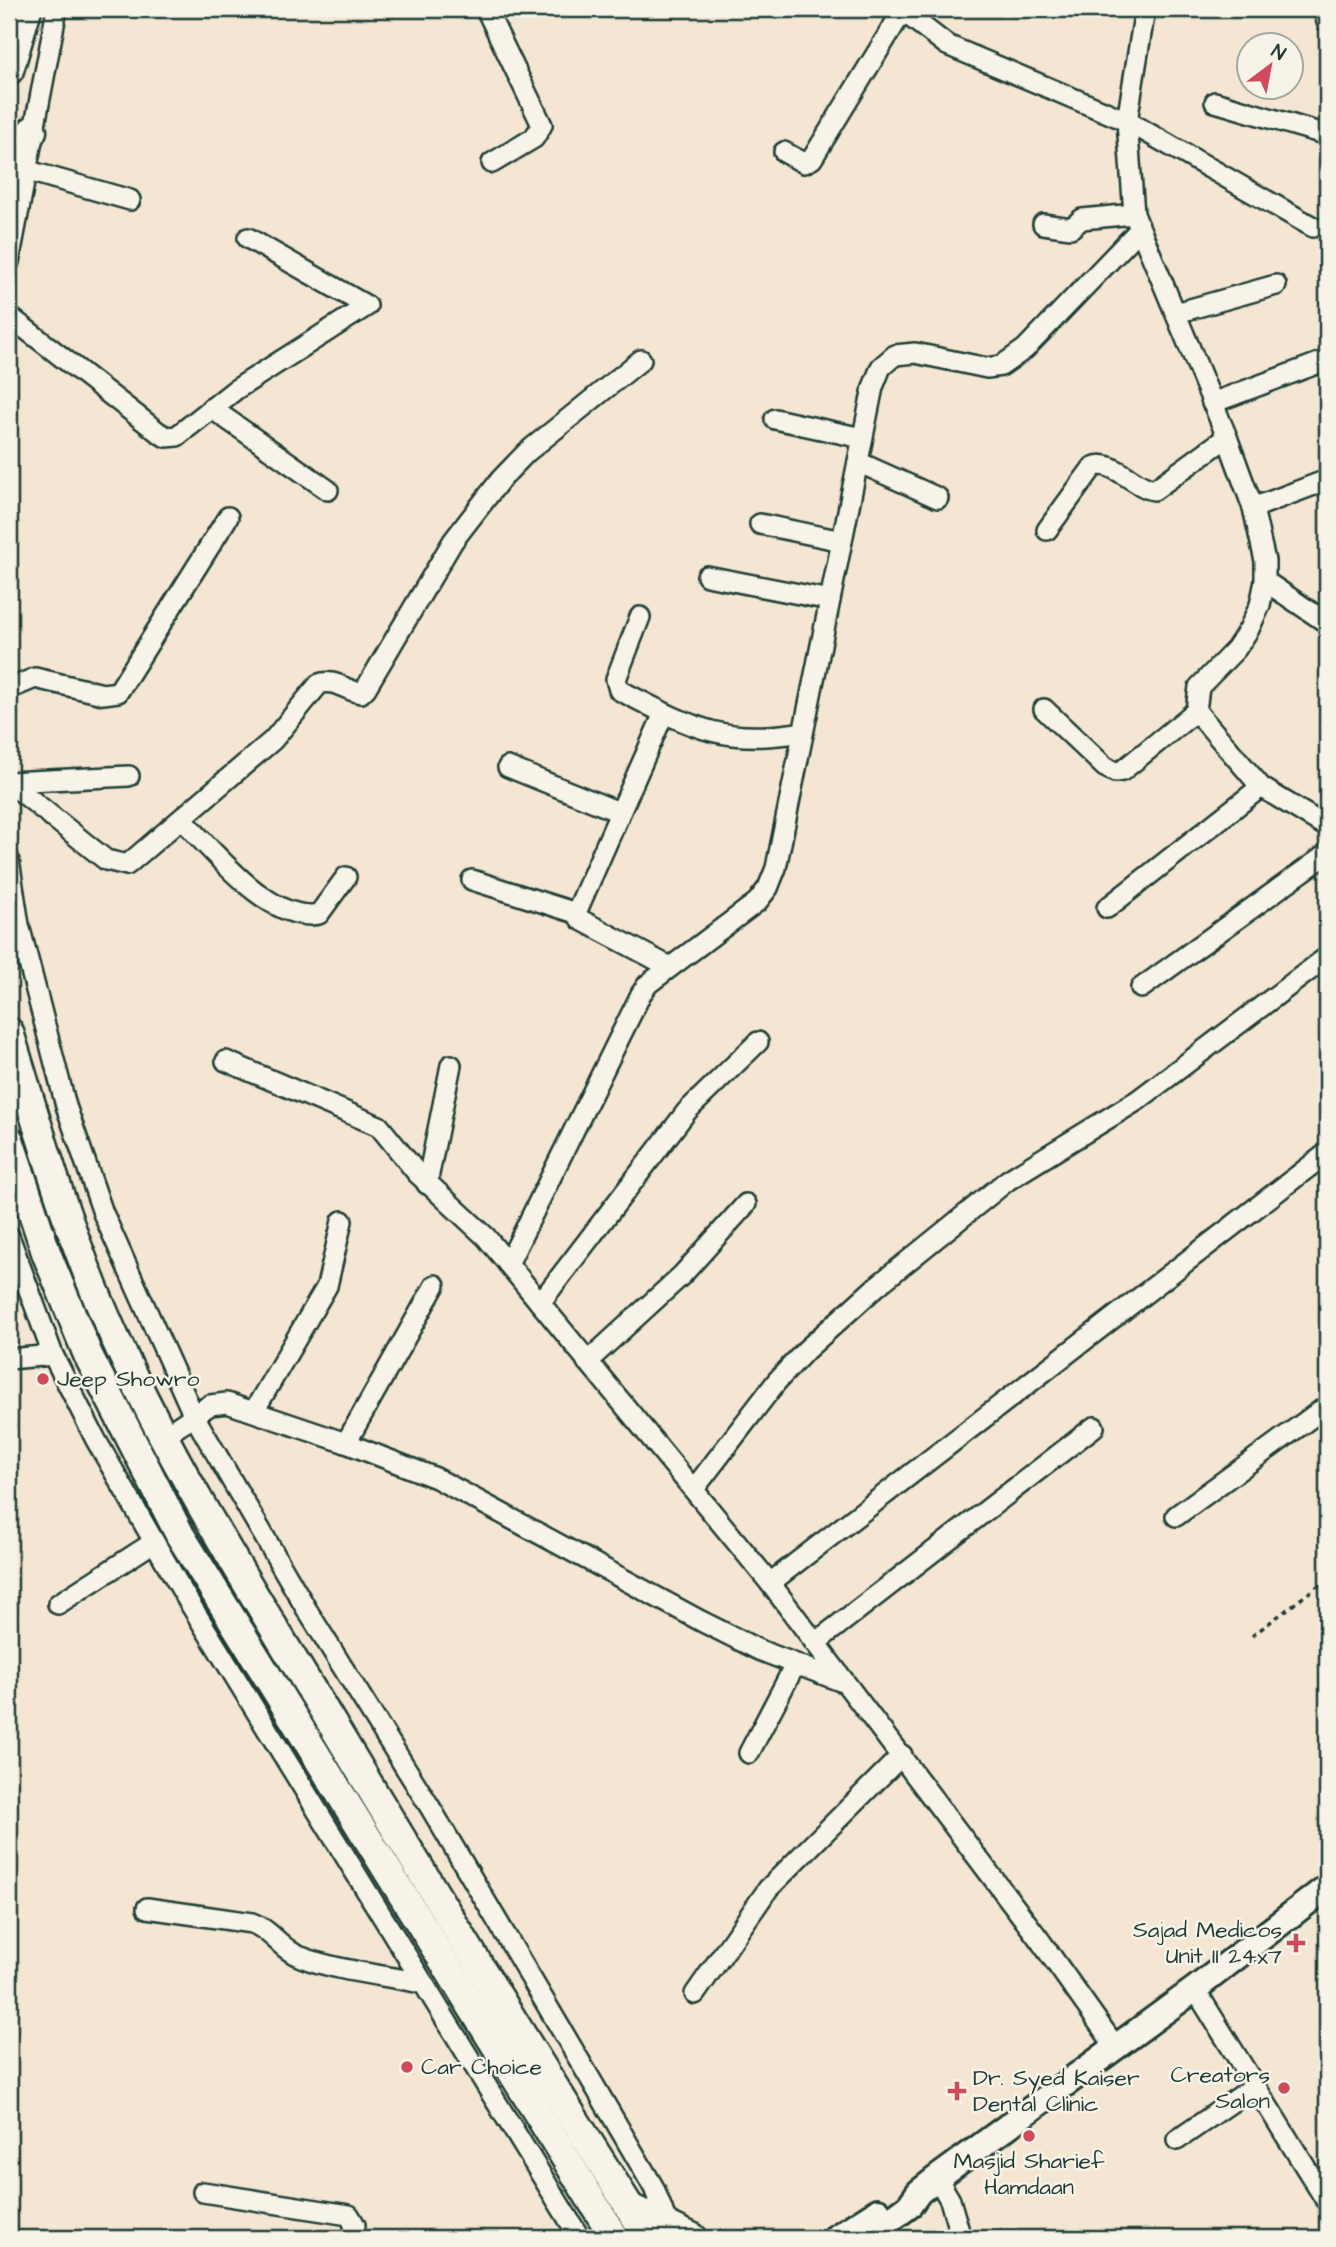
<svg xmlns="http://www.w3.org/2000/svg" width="1336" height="2247" font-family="'Architects Daughter',sans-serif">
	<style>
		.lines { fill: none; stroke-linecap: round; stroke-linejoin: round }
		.minor-casing { stroke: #1f3d34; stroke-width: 24 }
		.major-casing { stroke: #1f3d34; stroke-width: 30 }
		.highway-casing { stroke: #1f3d34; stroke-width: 33 }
		.path { stroke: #1f3d34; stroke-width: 3.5; stroke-dasharray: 5 5; stroke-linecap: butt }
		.minor { stroke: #f7f3e8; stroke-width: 19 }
		.major { stroke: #f7f3e8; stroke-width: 24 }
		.highway { stroke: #f7f3e8; stroke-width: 28 }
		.poi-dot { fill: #d1495b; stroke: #f7f3e8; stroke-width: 2.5 }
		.labels { text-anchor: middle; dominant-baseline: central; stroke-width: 5; stroke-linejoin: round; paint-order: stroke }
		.poi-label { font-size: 23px; fill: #1f3d34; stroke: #f7f3e8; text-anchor: start }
	</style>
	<rect width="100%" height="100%" fill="#f4e6d2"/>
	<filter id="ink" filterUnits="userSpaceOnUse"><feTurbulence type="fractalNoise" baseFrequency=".0143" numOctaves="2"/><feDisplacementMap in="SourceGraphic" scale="14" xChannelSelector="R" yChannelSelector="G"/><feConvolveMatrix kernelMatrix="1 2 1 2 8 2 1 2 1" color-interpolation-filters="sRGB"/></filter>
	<g filter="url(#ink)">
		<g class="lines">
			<defs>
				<g id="minor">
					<polyline points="486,9 542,125 534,138 492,163"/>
					<polyline points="900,9 947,45 1127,121 1313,227"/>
					<polyline points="1145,9 1127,121 1134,214 1227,437 1253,508 1265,561 1265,581 1260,605 1249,629 1236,649 1199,687 1196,711 1261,787 1327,827"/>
					<polyline points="1324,9 1327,22"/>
					<polyline points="1215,102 1327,135"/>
					<polyline points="784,152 804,163 812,159 902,12"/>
					<polyline points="25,170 130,200"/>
					<polyline points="1043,224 1071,228 1082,219 1134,214"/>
					<polyline points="9,262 57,9"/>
					<polyline points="1176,313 1276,285"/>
					<polyline points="9,316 158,432 166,437 177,436 235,390 367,306 248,238"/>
					<polyline points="1212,403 1327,360"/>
					<polyline points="211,408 328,490"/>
					<polyline points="775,419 862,438"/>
					<polyline points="858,462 938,498"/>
					<polyline points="1253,508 1327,480"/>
					<polyline points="760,524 842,541"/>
					<path d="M1047,530L1093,467C1112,458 1134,487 1154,490L1227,437"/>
					<polyline points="707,576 830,600"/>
					<polyline points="1265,581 1327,623"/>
					<path d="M640,617L616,679L619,690C690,726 721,746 803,732"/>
					<polyline points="9,689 35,678 103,694 118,692 228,517"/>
					<polyline points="1044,709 1105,767 1115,772 1122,771 1196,711"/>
					<polyline points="664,713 576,913 581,920 670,967"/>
					<polyline points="508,767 619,812"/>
					<path d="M9,782L106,860L127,865L273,740L319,684C334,678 346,691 361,693L366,688L453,541L501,479L527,452L641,360"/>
					<polyline points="9,782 129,776"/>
					<path d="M182,819C213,851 271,924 319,914L346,877"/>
					<polyline points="9,860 19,925 66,1106 103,1213 193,1414 307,1610 430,1807 591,2080 654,2188 669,2228"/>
					<polyline points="472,880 576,913"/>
					<polyline points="1107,908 1261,787"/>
					<polyline points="1141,988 1327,854"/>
					<polyline points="226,1061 379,1126 417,1173 486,1237 770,1583 1039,1939 1115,2046"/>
					<polyline points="427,1184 451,1065"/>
					<polyline points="9,1236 53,1355 96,1440 184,1594 580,2238"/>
					<polyline points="508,1264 641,994 648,984 757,902 768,888 776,868 873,387 881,367 895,355 915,353 987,368 1001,366 1025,349 1139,230"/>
					<polyline points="540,1303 687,1111 758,1042"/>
					<polyline points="9,1359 53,1355"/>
					<polyline points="587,1362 682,1275 746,1204"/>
					<polyline points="254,1411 327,1286 342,1221"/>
					<polyline points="164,1436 210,1405 227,1403 346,1443 436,1478 701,1621 759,1650 843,1682"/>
					<polyline points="346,1443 435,1285"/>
					<polyline points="694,1489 777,1381 806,1350 877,1286 1008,1180 1138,1100 1327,957"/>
					<polyline points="1176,1516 1327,1406"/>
					<polyline points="770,1583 1327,1153"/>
					<polyline points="58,1604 154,1542"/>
					<polyline points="815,1643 1094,1427"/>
					<polyline points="749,1753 795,1665"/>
					<path d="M147,1908L252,1923C272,1930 281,1950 301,1957C338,1971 382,1975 421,1983"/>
					<polyline points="1195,1989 1327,2202"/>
					<polyline points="695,1994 768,1889 902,1755"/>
					<polyline points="1177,2140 1255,2086"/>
					<polyline points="937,2178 950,2200 961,2238"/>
					<polyline points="203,2192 349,2215 355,2225 352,2238"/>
				</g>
				<g id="major">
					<polyline points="835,2238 878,2211"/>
					<polyline points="865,2238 909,2206 919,2192 937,2178 1195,1989 1327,1887"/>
				</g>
				<g id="highway">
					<polyline points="9,70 27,9"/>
					<polyline points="9,172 32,131"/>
					<path d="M9,1032C40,1134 70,1240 115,1338C175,1471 255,1596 331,1722C435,1895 541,2068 649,2238"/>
					<polyline points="9,1140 47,1255 88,1355 180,1535 615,2238"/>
					<polyline points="632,2209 693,2238"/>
				</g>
			</defs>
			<use href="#minor" class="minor-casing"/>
			<use href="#major" class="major-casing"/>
			<use href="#highway" class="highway-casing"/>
			<polyline class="path" points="1252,1636 1327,1579"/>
			<use href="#minor" class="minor"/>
			<use href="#major" class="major"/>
			<use href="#highway" class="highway"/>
		</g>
	</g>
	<g class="poi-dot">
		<circle cx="43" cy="1379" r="7"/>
		<path d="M1292.5 1932.5h7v7h7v7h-7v7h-7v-7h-7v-7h7z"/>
		<circle cx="407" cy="2067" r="7"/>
		<circle cx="1284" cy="2088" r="7"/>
		<path d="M953.5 2080.5h7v7h7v7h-7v7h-7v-7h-7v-7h7z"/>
		<circle cx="1029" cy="2136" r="7"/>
	</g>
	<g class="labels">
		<g class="poi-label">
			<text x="57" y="1379">Jeep Showro</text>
			<text x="1282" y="1930" text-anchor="end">Sajad Medicos<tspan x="1282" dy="26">Unit II 24x7</tspan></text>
			<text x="421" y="2067">Car Choice</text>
			<text x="1270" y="2075" text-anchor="end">Creators<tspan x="1270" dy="26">Salon</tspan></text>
			<text x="973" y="2078">Dr. Syed Kaiser<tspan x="973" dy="26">Dental Clinic</tspan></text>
			<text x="1029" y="2161" text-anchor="middle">Masjid Sharief<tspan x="1029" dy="26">Hamdaan</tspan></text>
		</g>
	</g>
	<rect width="1336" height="2247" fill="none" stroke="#f7f3e8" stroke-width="35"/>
	<rect x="18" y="18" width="1301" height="2212" fill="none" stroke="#1f3d34" stroke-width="2.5" filter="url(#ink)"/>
	<g transform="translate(1270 66) rotate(32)"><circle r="33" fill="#f7f3e8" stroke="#a1aaa0" stroke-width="2"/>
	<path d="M0-5L12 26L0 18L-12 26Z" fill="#d1495b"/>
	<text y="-10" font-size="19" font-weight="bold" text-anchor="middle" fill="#1f3d34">N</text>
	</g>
</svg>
